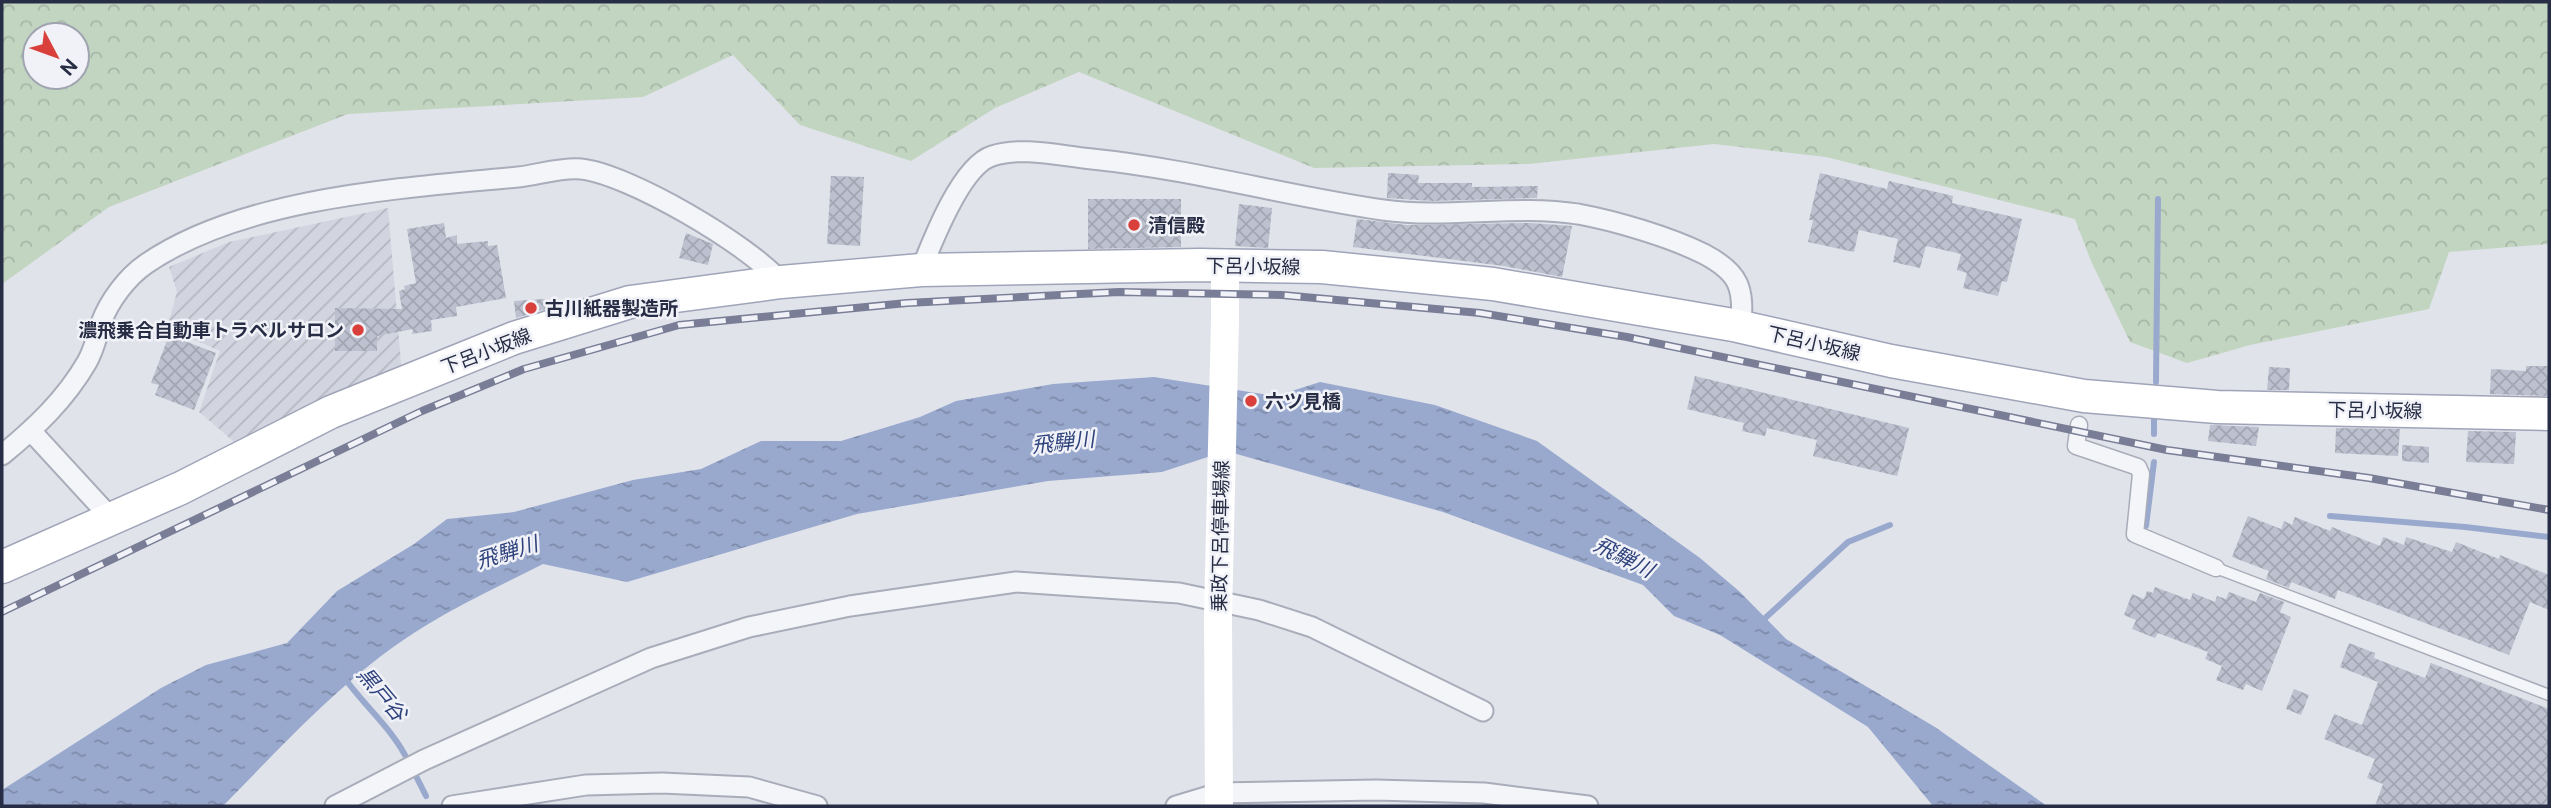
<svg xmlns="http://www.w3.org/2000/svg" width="2551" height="808" font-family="'Public Sans','Noto Sans JP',sans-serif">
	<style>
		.industrial { fill: url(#industrial-furrows) }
		.forest { fill: url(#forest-crowns); fill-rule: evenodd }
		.water { fill: url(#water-ripples) }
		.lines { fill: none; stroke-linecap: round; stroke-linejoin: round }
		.stream { stroke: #99a9ce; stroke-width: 6 }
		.building { fill: url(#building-cross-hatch) }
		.service-casing { stroke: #a9acb9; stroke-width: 13 }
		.pedestrian-casing { stroke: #a9acb9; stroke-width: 19 }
		.minor-casing { stroke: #a9acb9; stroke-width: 23 }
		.primary-casing { stroke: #9fa4b8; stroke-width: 35 }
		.service { stroke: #f4f5f9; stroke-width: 10 }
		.pedestrian { stroke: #f4f5f9; stroke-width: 16 }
		.minor { stroke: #f4f5f9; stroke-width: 19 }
		.secondary { stroke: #fff; stroke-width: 28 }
		.primary { stroke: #fff; stroke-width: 32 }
		.rail-casing { stroke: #797e96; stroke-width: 8 }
		.rail { stroke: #f1f2f8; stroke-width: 5; stroke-dasharray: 16; stroke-linecap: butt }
		.secondary-bridge { stroke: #fff; stroke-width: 28 }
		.poi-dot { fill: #da403b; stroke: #f1f2f8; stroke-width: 2.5 }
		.labels { text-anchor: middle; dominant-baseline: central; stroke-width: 5; stroke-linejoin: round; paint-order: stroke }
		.poi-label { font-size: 19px; font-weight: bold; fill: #272d44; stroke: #f1f2f8; text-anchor: start }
		.street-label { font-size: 19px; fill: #272d44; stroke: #f1f2f8 }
		.water-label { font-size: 21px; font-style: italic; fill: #2e427c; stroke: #f1f2f8 }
	</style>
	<defs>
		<pattern id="industrial-furrows" width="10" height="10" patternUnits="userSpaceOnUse" patternTransform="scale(1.75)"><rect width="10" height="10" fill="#d2d5e0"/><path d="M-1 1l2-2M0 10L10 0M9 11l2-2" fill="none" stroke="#b4b7c1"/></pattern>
		<pattern id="forest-crowns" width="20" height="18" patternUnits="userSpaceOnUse" patternTransform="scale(1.75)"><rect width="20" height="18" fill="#c2d5c1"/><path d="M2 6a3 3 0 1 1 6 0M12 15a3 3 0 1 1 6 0" fill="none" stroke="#a7b7a7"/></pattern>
		<pattern id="water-ripples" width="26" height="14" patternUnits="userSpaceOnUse" patternTransform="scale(1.75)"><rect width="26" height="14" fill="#99a9ce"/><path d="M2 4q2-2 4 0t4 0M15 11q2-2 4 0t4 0" fill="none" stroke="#7d8aa9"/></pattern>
		<pattern id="building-cross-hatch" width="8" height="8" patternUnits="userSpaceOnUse" patternTransform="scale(1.75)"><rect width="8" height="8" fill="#bdc0ce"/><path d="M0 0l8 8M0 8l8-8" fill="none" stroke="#a2a5b2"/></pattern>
	</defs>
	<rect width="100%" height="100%" fill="#e1e3eb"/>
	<polygon class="industrial" points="388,208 402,375 239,446 199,412 220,351 167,328 177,292 169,267 229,242"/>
	<path class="forest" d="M2,2H2549V244L2449,252L2429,309L2250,345L2187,363L2130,342L2091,261L2075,219L1826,157L1714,144L1529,164L1314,168L1079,72L995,108L911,161L800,125L733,55L643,97L348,114L109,207L2,284ZM35,35H77V77H35Z"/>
	<path class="water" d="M1154,377L1276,396L1320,382L1435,405L1537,441L1700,558L1740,592L1786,639L1935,727L2047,806H1933L1868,727L1720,635L1674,616L1643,585L1443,512L1226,451L1162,472L1048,481L857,514L627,582L543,564C504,584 463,603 425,626C349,672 285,743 223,806H2V790L161,688L206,665L287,643L337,591L414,544L447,519L514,512L633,480L701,469L761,441H841L920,417L956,401L1053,384Z"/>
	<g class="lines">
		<g class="stream">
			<polyline points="2156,382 2158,199"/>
			<polyline points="2154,434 2154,417"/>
			<polyline points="2330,516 2465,527 2549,537"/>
			<polyline points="2146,526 2154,462"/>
			<polyline points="1762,621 1848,542 1890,525"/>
			<path d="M346,680C365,706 389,726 405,755"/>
			<polyline points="415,774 426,796"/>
		</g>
	</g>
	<g class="building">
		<polygon points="1388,173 1419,175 1418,183 1472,183 1472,187 1538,186 1537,198 1432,201 1387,198"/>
		<polygon points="1820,173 1887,189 1889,181 1953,196 1952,203 2022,219 2007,282 2002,281 1998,296 1963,288 1967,273 1957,270 1961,254 1926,246 1920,268 1893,262 1898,239 1859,230 1854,252 1808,242 1813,220 1809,220"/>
		<polygon points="831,176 864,177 860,246 827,244"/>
		<polygon points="1088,199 1181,199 1181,247 1088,249"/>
		<polygon points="1239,204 1272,208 1268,248 1235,246"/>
		<polygon points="1357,219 1407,225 1530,223 1572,226 1562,277 1504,266 1353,247"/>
		<polygon points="444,223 446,238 457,235 457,244 488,241 488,246 497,245 506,298 456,307 457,316 431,320 432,331 412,334 413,329 377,336 377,351 335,351 335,308 402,309 399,291 405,289 404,286 416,283 407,229"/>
		<polygon points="686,233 713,244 708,265 679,258"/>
		<polygon points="545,299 546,309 516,318 514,301"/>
		<polygon points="169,335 216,353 194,410 155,395 159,385 151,383"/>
		<polygon points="2526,366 2549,366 2549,396 2490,394 2491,369 2526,371"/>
		<polygon points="2269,367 2290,368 2289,390 2267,390"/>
		<polygon points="1695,376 1909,428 1897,476 1813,456 1817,440 1767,428 1765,436 1742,431 1744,423 1687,409"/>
		<polygon points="2210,425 2259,427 2256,446 2208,441"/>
		<polygon points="2336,428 2400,429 2398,456 2335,453"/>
		<polygon points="2468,431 2516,432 2514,464 2466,462"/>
		<polygon points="2402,445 2429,447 2429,463 2402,461"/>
		<polygon points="2248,516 2281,529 2284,521 2292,525 2295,517 2330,531 2332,527 2380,546 2383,537 2404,545 2406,537 2452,552 2456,542 2499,559 2500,555 2549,575 2549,610 2530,602 2509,655 2338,590 2335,599 2291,582 2289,588 2266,579 2269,571 2232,557"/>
		<polygon points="2155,587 2190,600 2193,593 2215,602 2217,596 2226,599 2229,592 2256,602 2260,593 2284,602 2280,612 2291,617 2262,691 2246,684 2243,690 2216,680 2222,666 2205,659 2208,652 2158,633 2155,638 2132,629 2136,620 2124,615 2132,594 2144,599 2147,591 2153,593"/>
		<polygon points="2349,643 2375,653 2374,658 2425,678 2431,663 2549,709 2549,806 2375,806 2383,784 2367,778 2375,759 2324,739 2334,714 2362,725 2378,682 2340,667"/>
		<polygon points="2294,689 2309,695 2301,715 2286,709"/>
	</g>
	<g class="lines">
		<defs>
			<polyline id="service" points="2216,568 2549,695"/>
			<polyline id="pedestrian" points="2079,425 2076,446 2138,467 2141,474 2135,534 2216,568"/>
			<g id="minor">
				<path d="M921,270C932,242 961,166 992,156C1023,146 1060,156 1092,159C1190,169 1286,196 1383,210C1448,219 1514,204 1578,214C1616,221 1670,237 1704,254C1740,273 1744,288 1741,326"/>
				<polyline points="31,431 111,518"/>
				<path d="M2,455C35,428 65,400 87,362C94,350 97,336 101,323C109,301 127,277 146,264C243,197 403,188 518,177C538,175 561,167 581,169C629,174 749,245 781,282"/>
				<polyline points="335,806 424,760 651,658 749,627 850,606 1016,582 1179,593 1259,610 1312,627 1483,711"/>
				<polyline points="452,806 586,785 662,783 749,787 817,806"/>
				<polyline points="1176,806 1219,793 1376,790 1484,793 1588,806"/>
			</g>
			<polyline id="primary" points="2,567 181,488 331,412 514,338 630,302 781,282 921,270 1200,265 1322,267 1493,284 1733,325 1891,361 2084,396 2217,407 2549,414"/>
		</defs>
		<use href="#service" class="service-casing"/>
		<use href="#pedestrian" class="pedestrian-casing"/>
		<use href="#minor" class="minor-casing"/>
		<use href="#primary" class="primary-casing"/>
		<use href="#service" class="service"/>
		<use href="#pedestrian" class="pedestrian"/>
		<use href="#minor" class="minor"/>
		<g class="secondary">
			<polyline points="1225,265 1225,319"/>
			<polyline points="1218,616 1219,806"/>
		</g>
		<use href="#primary" class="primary"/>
		<defs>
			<polyline id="rail" points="2,612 422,411 524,369 679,325 907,303 1119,292 1282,295 1480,313 1627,337 2167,450 2369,478 2549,510"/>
		</defs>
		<use href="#rail" class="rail-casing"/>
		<use href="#rail" class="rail"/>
		<polyline class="secondary-bridge" points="1218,616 1225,319"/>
	</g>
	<g class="poi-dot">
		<circle cx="1134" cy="225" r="7"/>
		<circle cx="531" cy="308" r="7"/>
		<circle cx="358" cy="330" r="7"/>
		<circle cx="1251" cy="401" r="7"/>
	</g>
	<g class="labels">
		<g class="poi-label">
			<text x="1148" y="225">清信殿</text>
			<text x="545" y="308">古川紙器製造所</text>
			<text x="344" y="330" text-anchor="end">濃飛乗合自動車トラベルサロン</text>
			<text x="1265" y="401">六ツ見橋</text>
		</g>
		<g class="street-label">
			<text transform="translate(1253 266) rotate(1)">下呂小坂線</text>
			<text transform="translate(1814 343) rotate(13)">下呂小坂線</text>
			<text transform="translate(486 351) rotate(-21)">下呂小坂線</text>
			<text transform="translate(2375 410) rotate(1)">下呂小坂線</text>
			<text transform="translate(1220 536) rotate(-89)">乗政下呂停車場線</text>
		</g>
		<g class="water-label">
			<text transform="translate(1063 442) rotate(-6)">飛騨川</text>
			<text transform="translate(507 552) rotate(-17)">飛騨川</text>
			<text transform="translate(1624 557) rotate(27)">飛騨川</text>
			<text transform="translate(382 694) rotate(50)">黒戸谷</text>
		</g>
	</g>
	<rect width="2551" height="808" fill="none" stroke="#272d44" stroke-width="7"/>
	<g transform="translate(56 56) rotate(131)"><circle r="33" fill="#f1f2f8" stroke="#a0a3b0" stroke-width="2"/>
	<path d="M0-5L12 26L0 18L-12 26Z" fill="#da403b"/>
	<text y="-10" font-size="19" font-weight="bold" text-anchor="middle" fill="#272d44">N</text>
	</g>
</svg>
